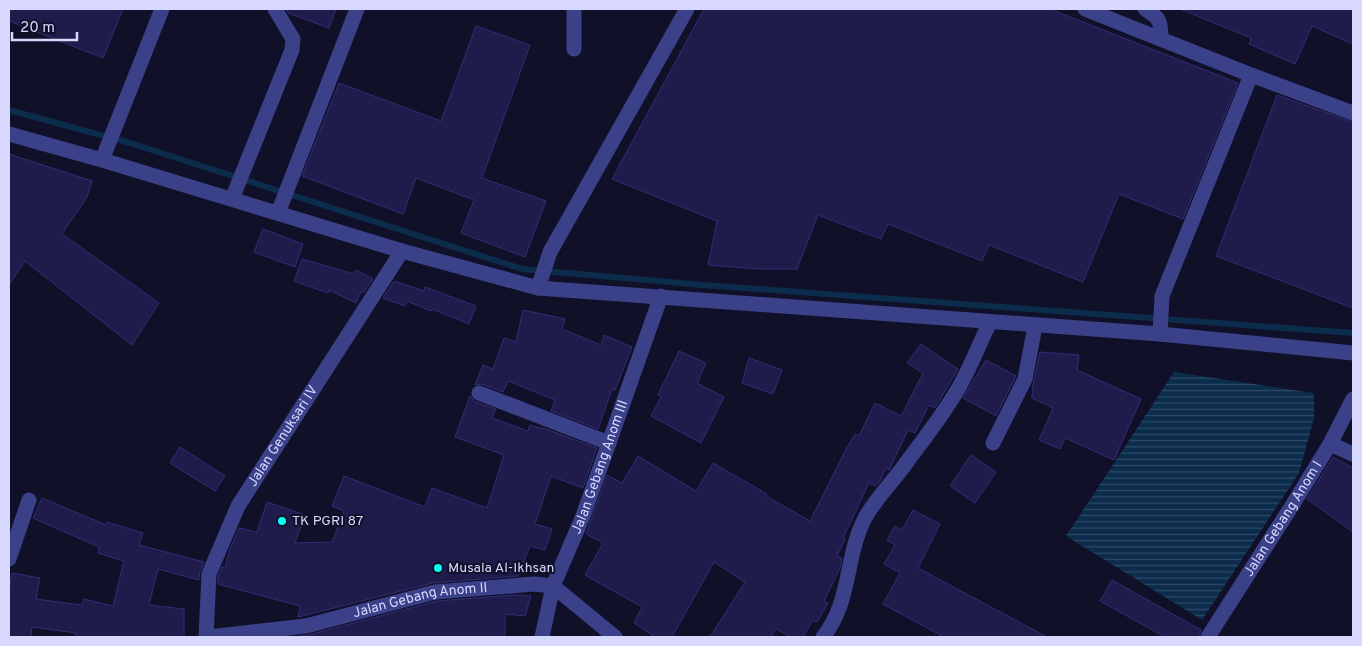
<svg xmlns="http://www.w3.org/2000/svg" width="1362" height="646" font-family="Overpass,sans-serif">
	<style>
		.water { fill: url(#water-rules) }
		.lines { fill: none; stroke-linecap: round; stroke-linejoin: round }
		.stream { stroke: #0c2c4c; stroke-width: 6 }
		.building { fill: #1f1b4a; stroke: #322d77 }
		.minor { stroke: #3a4189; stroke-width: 15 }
		.poi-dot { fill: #04fff7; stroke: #111029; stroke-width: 2 }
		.labels { text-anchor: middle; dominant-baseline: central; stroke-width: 4; stroke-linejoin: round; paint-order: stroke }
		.street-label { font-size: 14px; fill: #d8d8ff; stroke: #111029 }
		.poi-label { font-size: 14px; fill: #d8d8ff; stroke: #111029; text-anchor: start }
	</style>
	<defs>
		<pattern id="water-rules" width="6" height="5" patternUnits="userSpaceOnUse" patternTransform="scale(1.25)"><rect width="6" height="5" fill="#0c2c4c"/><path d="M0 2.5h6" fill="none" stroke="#2f4a67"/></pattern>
	</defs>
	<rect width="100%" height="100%" fill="#111029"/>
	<polygon class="water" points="1174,372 1314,393 1314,418 1299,473 1202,620 1066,536"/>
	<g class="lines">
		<polyline class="stream" points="9,110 130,143 522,269 703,285 1353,333"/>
	</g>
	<g class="building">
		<polygon points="9,9 123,9 103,58 9,21"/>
		<polygon points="286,9 336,9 329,28 288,13"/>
		<polygon points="704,9 1050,9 1238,83 1183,219 1119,194 1083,282 989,245 982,261 888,224 881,239 818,215 797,269 758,269 708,265 717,221 612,179"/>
		<polygon points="1180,9 1353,9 1353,44 1312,26 1295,64 1249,44 1251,38"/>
		<polygon points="476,26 530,45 482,178 546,201 525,257 461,233 474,200 416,178 403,214 302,176 339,83 441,121"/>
		<polygon points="1277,95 1353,122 1353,308 1216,256"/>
		<polygon points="9,154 92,181 87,197 62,234 159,303 132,345 25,261 9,285"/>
		<polygon points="263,229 303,244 295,267 254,252"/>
		<polygon points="302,259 354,274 356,270 373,279 364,292 361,292 356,303 329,290 328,293 294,281"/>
		<polygon points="394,281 424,291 425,287 476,306 469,324 432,309 431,311 407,301 405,306 383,298"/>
		<polygon points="523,310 565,319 562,329 601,345 604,335 632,347 615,390 612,389 598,429 551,411 555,400 508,381 503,392 482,384 475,385 483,365 493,369 504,338 516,342"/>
		<polygon points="921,344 958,369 935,408 929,405 915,433 908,430 889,470 886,468 880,481 876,486 869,483 843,538 845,539 837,556 842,558 840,568 824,601 828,603 817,622 813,620 803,637 791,637 776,629 771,637 710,637 745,582 714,562 672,637 655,637 634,623 642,607 585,575 603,543 586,534 607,475 622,483 638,456 696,491 713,463 767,494 766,496 810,521 845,451 855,434 859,436 875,403 901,416 923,373 907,363"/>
		<polygon points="679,351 706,363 697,383 724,397 701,443 651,416 661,397 658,395"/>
		<polygon points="1040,352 1079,355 1077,370 1141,399 1114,460 1065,438 1060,449 1039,440 1053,408 1032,398 1033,385"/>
		<polygon points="749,358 782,370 773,394 742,383"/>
		<polygon points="986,360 1016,376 996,416 963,398"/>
		<polygon points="470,396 476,402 496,409 492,418 528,431 530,425 543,429 543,428 597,448 583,488 551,476 535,524 552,529 545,550 530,546 518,576 433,583 298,617 300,606 218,584 218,576 222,567 225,568 230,549 239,528 257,532 267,502 305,515 295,543 332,542 344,511 332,506 344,476 425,507 432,488 487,508 504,455 455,437"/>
		<polygon points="180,447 225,476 215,491 170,463"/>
		<polygon points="971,455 996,472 975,503 950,486"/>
		<polygon points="1333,457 1353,468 1353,532 1307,499"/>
		<polygon points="42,498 106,525 107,522 143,533 139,545 204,562 200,571 199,580 158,569 149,605 184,609 184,637 75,637 76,633 32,627 31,637 9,637 9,592 12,573 40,578 36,599 82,605 84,599 113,606 124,561 98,553 99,547 33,518"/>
		<polygon points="913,510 940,524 918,568 1047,637 944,637 883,604 900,573 884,564 895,545 887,540 895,526 902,530"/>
		<polygon points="1112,580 1201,630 1199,637 1165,637 1100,601"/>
		<polygon points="514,595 531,596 525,616 505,614 505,637 294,637 308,635 437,601"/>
	</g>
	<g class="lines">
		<g class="minor">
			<polyline points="574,9 574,49"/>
			<polyline points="1085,9 1251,75 1353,113"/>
			<path d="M1145,9C1160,18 1161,21 1161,39"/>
			<polyline points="9,134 102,160 402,251 538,288 1160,334 1353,353"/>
			<polyline points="102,160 162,9"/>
			<polyline points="232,199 292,50 293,39 275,9"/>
			<polyline points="278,213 357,9"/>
			<polyline points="538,288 550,252 687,9"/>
			<polyline points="1160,334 1162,296 1251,75"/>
			<polyline points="479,393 609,443"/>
			<polyline points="993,443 1025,379 1035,326"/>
			<polyline points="1330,444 1353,454"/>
			<polyline points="9,559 29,500"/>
			<path id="s1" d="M206,637L209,574L238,506L402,251"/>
			<path id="s2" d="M209,637L306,626L435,592L534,584L553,586L615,637"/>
			<path id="s3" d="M542,637L553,586L583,516L661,296"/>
			<path d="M823,637C851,603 845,558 864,520C875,498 895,480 909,459C925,438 941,417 955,394C969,372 978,346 990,322"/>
			<path id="s4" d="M1208,637L1293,504L1330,444L1353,399"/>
		</g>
	</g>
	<g class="poi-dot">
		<circle cx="282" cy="521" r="5"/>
		<circle cx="438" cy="568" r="5"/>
	</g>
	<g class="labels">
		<g class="street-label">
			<text stroke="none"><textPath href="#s1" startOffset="220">Jalan Genuksari IV</textPath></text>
			<text stroke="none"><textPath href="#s3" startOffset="180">Jalan Gebang Anom III</textPath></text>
			<text stroke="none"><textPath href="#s4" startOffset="140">Jalan Gebang Anom I</textPath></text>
			<text stroke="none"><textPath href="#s2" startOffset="215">Jalan Gebang Anom II</textPath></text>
		</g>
		<g class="poi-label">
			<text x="292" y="521">TK PGRI 87</text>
			<text x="448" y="568">Musala Al-Ikhsan</text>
		</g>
	</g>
	<rect width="1362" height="646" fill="none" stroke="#d8d8ff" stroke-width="20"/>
	<path d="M12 32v8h65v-8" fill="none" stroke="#d8d8ff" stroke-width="2.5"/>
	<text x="20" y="32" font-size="15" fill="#d8d8ff" stroke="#111029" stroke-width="4" paint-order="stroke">20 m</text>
</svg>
